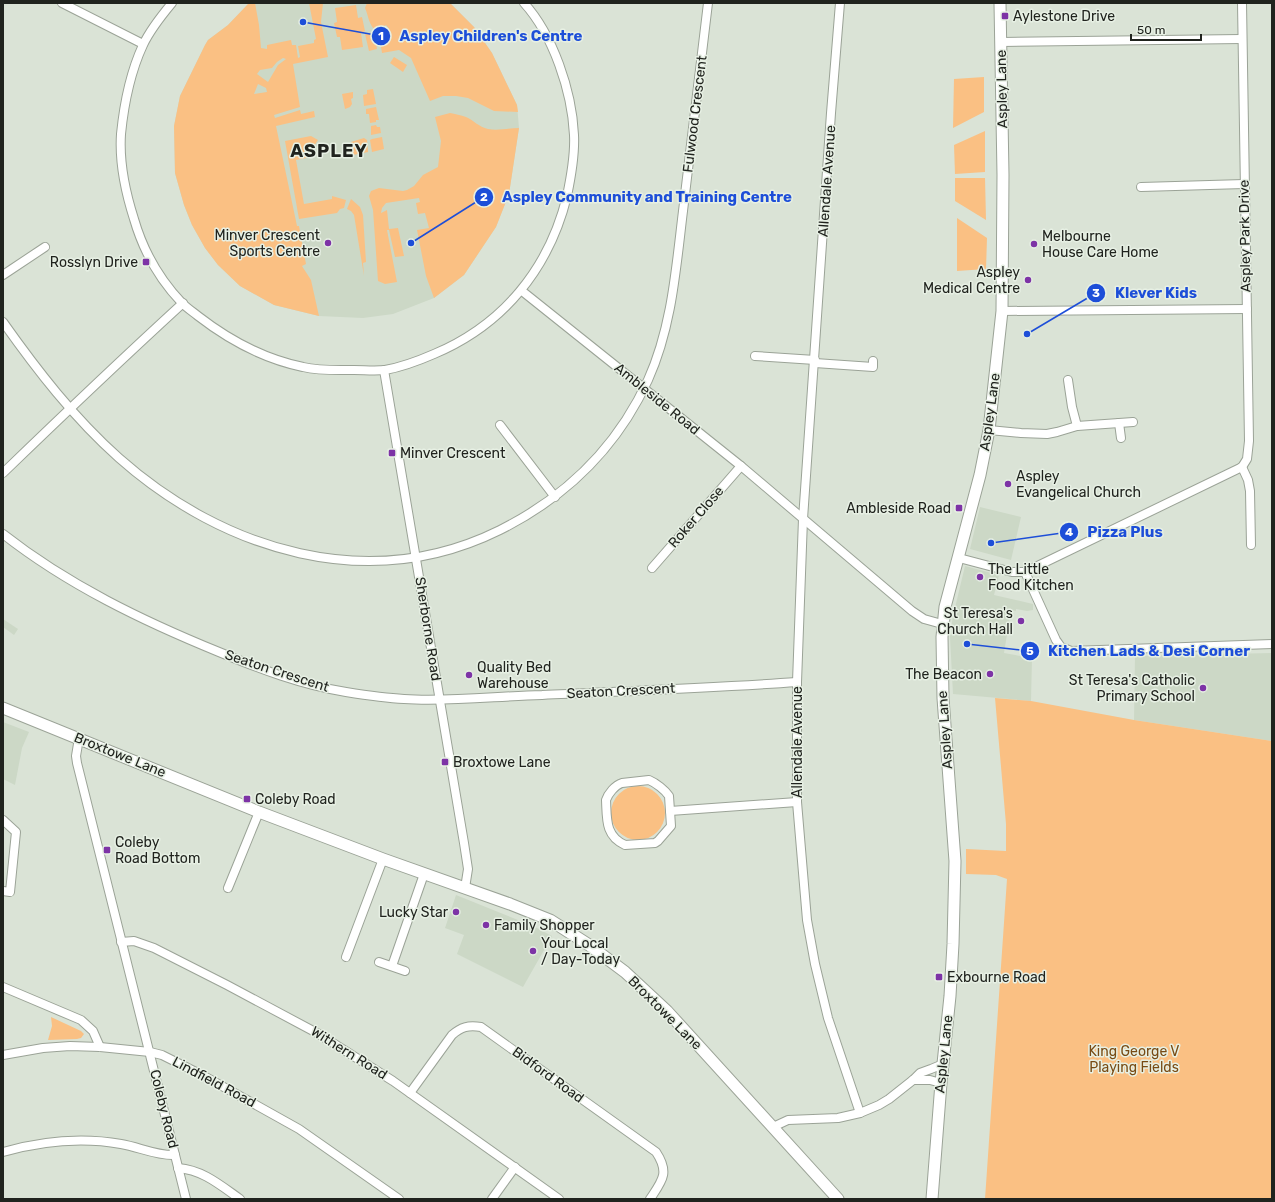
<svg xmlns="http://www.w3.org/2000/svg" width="1275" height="1202" font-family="Rubik,sans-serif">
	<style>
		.built { fill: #ccd8c6 }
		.green { fill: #fac083; fill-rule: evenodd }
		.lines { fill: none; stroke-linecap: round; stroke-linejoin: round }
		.minor-casing { stroke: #9ba397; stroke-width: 10 }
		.secondary-casing { stroke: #9ba397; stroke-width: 13 }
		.minor { stroke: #fff; stroke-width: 8 }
		.secondary { stroke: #fff; stroke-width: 11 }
		.poi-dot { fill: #7d33a6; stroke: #e7f0e4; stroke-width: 1.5 }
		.labels { text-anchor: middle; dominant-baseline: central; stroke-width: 3; stroke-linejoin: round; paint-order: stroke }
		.poi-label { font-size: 14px; fill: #20231e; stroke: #e7f0e4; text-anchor: start }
		.street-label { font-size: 14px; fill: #20231e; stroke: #e7f0e4 }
		.park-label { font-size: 14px; fill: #784b14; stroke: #e7f0e4 }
		.district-label { font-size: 18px; font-weight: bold; letter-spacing: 1px; fill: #20231e; stroke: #e7f0e4 }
		.leader { fill: none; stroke: #1d4ed8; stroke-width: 1.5 }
		.callout-dot { fill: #1d4ed8; stroke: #e7f0e4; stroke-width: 1.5 }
		.mark-label { font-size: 12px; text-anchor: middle; font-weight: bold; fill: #fff }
		.callout-label { font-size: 15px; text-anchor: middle; font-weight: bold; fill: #1d4ed8; stroke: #e7f0e4; stroke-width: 3; stroke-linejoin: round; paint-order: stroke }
	</style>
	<rect width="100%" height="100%" fill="#dae3d6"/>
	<g class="built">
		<polygon points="249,3 450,3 474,27 492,53 517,105 519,128 509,194 496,227 464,275 434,298 393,314 363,318 319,316 274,305 240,286 218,265 205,248 192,225 184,205 175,173 174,126 180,96 205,45 208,40 228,25"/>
		<polygon points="980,507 1021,517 1011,560 970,549"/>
		<polygon points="965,566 999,575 994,595 1033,604 1033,610 1027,611 1016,609 1016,611 1011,610 1004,653 1032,658 1031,701 953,694 950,637 953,616"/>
		<polygon points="3,619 18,629 14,635 3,627"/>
		<polygon points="1272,653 1272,741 1134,720 1135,656"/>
		<polygon points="3,722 29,732 22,748 15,785 3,779"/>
		<polygon points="456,895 535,927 552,936 523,987 457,954 464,935 445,928"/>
	</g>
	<g class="green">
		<path d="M249,3H255L259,25L261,48L267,49V45L291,40L292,45H296L298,58L300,57L298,46L314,43V40L316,39L309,3H323L321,22L328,57L293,64L300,107L274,115L275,118L300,110L301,114L314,111L315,117L276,126L297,226H299L306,264L302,266L311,280L319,316L274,305L240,286L218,265L205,248L192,225L184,205L175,173L174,126L180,96L205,45L208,40L228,25ZM283,58L286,59L278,65L268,82L257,74L260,70L272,68L277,62ZM258,84L266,88L267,92L254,94Z"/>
		<path d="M367,3H450L474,27L492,53L517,105L518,112L494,111L468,98L456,96H443L430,101L411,58L399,50L382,53L379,35L381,32L389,29L386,25L377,32C368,24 369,17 365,8Z"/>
		<polygon points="356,5 358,18 362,17 365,31 361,33 363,47 342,50 340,37 337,37 334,23 337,22 335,8"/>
		<polygon points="374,32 377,49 369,51 365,34"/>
		<polygon points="394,57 407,65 403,72 390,63"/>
		<polygon points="984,77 984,112 953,128 954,79"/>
		<polygon points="373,89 376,104 364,106 363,95 367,94 367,90"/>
		<polygon points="353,92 353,98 351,99 352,104 350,107 345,109 342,94"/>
		<polygon points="376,107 379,120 376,120 376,122 370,123 369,114 366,114 366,109"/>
		<path d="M450,113C455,114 461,115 466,117C473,120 479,127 488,129C498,131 509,128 519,128L509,194L496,227L464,275L434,298L426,276L417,230L429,228L425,213L418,214L416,203L420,202L419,198L386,203L382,208L381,213L387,210L389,229L398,228L404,256L395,257L389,230H387L397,282L385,284L378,281L373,210L369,196L371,191L379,188L403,191L407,190L414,186L423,175L438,167L441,141L435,117Z"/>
		<polygon points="376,125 377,127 380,127 381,133 371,135 371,126"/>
		<polygon points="985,131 985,172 955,174 954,145"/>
		<polygon points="311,136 318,140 314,146 316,156 296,160 304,204 332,199 332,196 346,200 344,208 340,209 337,213 299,219 285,141"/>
		<polygon points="382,137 384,149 372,152 370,140 372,139"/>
		<polygon points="364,138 367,140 368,152 353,155 351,142"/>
		<polygon points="955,178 985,178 986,220 955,201"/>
		<polygon points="351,199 360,207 363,215 366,262 363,263 364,276 354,215 351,211 347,209"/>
		<polygon points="957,218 987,238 986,269 957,271"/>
		<polygon points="995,698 1031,701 1134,720 1272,741 1272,1199 985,1199 1007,879 996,875 966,874 966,849 1006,851 1006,824"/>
		<circle cx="638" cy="813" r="27"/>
		<polygon points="51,1017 81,1031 84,1034 81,1038 77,1039 48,1040 52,1026"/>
	</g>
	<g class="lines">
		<defs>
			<g id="minor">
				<polyline points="62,3 143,44"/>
				<path d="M172,3C162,15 150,30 143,45C130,73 124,104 121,134C119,164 125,191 134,219C143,250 160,280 182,303C187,308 193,312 198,316C229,340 264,359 303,367C320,371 338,370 354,370C364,370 375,371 385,370C402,367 418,361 434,354C503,325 549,269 567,196C571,177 575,154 574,135C572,91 553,35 524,3"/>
				<polyline points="840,3 831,113 803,519 797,682 797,802 807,920 815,964 828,1018 860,1113"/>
				<polyline points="1242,3 1249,441 1247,459 1242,467"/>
				<polyline points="1001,42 1242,39"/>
				<polyline points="1141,187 1244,184"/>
				<polyline points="3,275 45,247"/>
				<polyline points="522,291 741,466 912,611 924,619 942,624"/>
				<polyline points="1002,311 1247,309"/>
				<path d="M3,322C37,370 74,418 119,458C224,551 369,595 500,530C566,497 617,447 648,380C672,327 676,268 683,211C691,141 700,72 708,3"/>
				<polyline points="755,356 815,360"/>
				<polyline points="815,363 873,367 873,361"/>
				<polyline points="384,370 464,843 468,869 465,888"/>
				<polyline points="1068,380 1072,407 1077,426"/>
				<polyline points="1119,423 1121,438"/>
				<polyline points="500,425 555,497"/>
				<polyline points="989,430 1021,433 1047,434 1057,432 1077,426 1133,422"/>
				<polyline points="1242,467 1248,480 1250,491 1251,545"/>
				<path d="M3,473C62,416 122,359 183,303"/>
				<path d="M3,534C68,585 143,621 219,652C260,669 302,685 346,692C365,695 385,698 404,699C450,702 497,696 542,695C627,691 712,688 797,682"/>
				<polyline points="959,558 1012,572 1025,572 1242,467"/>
				<polyline points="652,568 741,466"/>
				<polyline points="1025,572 1056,640 1061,647 1071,651 1272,644"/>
				<polyline points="79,738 76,756 77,763 186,1199"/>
				<path d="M649,780C656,783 665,790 669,796L671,826L658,841L655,843L625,845C605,836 607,819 606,800C608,794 615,785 622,783Z"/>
				<polyline points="670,811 797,802"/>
				<polyline points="3,820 16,832 10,892 3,891"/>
				<polyline points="228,888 259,812"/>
				<polyline points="121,942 134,941 154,948 227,985 317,1033 393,1081 559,1199"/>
				<polyline points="346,957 383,859"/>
				<polyline points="379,962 405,971"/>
				<polyline points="392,966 424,874"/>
				<polyline points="3,987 81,1020 93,1031 100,1047"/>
				<polyline points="3,1055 43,1048 70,1046 100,1047 150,1052 162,1055 204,1076 299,1129 399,1199"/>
				<polyline points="913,1080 930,1080 941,1083"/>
				<path d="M410,1093L452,1035C461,1027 468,1025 481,1027L656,1152C670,1173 662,1181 650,1199"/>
				<polyline points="773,1127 788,1120 838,1118 860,1113 879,1105 889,1099 913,1080 920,1073 931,1069 943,1064"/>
				<path d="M3,1152C42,1141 81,1137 121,1144C139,1147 157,1156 175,1155"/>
				<path d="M178,1168C203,1170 220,1185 240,1199"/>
				<polyline points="492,1199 515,1167"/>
			</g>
			<g id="secondary">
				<polyline points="3,708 259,812 383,859 510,904 550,920 561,927 589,945 625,972 667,1011 838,1199"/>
				<polyline points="932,1199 941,1083 950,996 953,944 955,861 943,698 942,637 945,607 980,475 989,430 1002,311 1003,175 1000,3"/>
			</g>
		</defs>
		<use href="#minor" class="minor-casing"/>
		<use href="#secondary" class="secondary-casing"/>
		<use href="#minor" class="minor"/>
		<use href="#secondary" class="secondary"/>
	</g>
	<g class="poi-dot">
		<rect x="1001" y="12" width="8" height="8" rx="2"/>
		<circle cx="328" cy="243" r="4"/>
		<circle cx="1034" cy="244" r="4"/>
		<rect x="142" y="258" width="8" height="8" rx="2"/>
		<circle cx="1028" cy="280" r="4"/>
		<rect x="388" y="449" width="8" height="8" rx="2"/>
		<circle cx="1008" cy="484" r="4"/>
		<rect x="955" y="504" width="8" height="8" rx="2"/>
		<circle cx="980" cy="577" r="4"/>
		<circle cx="1021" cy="621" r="4"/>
		<circle cx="990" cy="674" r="4"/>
		<circle cx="469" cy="675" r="4"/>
		<circle cx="1203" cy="688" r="4"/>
		<rect x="441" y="758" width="8" height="8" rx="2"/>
		<rect x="243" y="795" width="8" height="8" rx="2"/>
		<rect x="103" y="846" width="8" height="8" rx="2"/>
		<circle cx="456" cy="912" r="4"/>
		<circle cx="486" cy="925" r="4"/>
		<circle cx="533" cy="951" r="4"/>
		<rect x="935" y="973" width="8" height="8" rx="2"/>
	</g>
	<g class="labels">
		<g class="poi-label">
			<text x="1013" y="16">Aylestone Drive</text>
			<text x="320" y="235" text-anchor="end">Minver Crescent<tspan x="320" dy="16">Sports Centre</tspan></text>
			<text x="1042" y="236">Melbourne<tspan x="1042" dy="16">House Care Home</tspan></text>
			<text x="138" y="262" text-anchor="end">Rosslyn Drive</text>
			<text x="1020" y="272" text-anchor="end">Aspley<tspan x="1020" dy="16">Medical Centre</tspan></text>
			<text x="400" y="453">Minver Crescent</text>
			<text x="1016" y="476">Aspley<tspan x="1016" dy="16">Evangelical Church</tspan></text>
			<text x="951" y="508" text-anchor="end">Ambleside Road</text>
			<text x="988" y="569">The Little<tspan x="988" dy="16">Food Kitchen</tspan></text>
			<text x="1013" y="613" text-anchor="end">St Teresa's<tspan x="1013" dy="16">Church Hall</tspan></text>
			<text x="477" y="667">Quality Bed<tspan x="477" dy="16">Warehouse</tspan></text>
			<text x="982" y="674" text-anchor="end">The Beacon</text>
			<text x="1195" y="680" text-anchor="end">St Teresa's Catholic<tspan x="1195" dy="16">Primary School</tspan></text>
			<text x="453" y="762">Broxtowe Lane</text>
			<text x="255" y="799">Coleby Road</text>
			<text x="115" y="842">Coleby<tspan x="115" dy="16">Road Bottom</tspan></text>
			<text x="448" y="912" text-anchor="end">Lucky Star</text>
			<text x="494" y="925">Family Shopper</text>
			<text x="541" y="943">Your Local<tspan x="541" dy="16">/ Day-Today</tspan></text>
			<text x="947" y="977">Exbourne Road</text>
		</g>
		<g class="street-label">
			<text transform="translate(1002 89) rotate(-91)">Aspley Lane</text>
			<text transform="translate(695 114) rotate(-83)">Fulwood Crescent</text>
			<text transform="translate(827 181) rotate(-86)">Allendale Avenue</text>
			<text transform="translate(1245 236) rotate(-91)">Aspley Park Drive</text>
			<text transform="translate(657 399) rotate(39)">Ambleside Road</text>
			<text transform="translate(990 412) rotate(-82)">Aspley Lane</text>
			<text transform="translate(696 517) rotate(-49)">Roker Close</text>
			<text transform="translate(428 629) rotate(81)">Sherborne Road</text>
			<text transform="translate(277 671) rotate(18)">Seaton Crescent</text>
			<text transform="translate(621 691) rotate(-3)">Seaton Crescent</text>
			<text transform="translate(945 730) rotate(-94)">Aspley Lane</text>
			<text transform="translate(797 742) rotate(-90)">Allendale Avenue</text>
			<text transform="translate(120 755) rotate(22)">Broxtowe Lane</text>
			<text transform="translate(665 1013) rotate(45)">Broxtowe Lane</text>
			<text transform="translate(349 1053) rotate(32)">Withern Road</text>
			<text transform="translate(944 1054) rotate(-84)">Aspley Lane</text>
			<text transform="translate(548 1075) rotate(36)">Bidford Road</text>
			<text transform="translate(214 1082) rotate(28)">Lindfield Road</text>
			<text transform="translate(164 1109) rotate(76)">Coleby Road</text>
		</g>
		<g class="park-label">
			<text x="1134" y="1051">King George V<tspan x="1134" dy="16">Playing Fields</tspan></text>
		</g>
		<g class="district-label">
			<text x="329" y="151">ASPLEY</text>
		</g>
	</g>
	<path class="leader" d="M303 22L381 36M411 243L484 197M1027 334L1096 293M991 543L1069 532M967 644L1030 651"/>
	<g class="callout-dot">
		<circle cx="303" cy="22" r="4"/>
		<circle cx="411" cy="243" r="4"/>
		<circle cx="1027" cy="334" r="4"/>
		<circle cx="991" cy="543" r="4"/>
		<circle cx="967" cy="644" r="4"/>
		<circle cx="381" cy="36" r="10"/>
		<circle cx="484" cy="197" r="10"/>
		<circle cx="1096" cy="293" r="10"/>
		<circle cx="1069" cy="532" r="10"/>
		<circle cx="1030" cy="651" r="10"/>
	</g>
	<g class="mark-label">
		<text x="381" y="40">1</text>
		<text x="484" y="201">2</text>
		<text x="1096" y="297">3</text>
		<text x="1069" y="536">4</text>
		<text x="1030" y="655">5</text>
	</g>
	<g class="callout-label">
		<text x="491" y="41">Aspley Children's Centre</text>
		<text x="647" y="202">Aspley Community and Training Centre</text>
		<text x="1156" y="298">Klever Kids</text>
		<text x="1125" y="537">Pizza Plus</text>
		<text x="1149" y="656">Kitchen Lads &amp; Desi Corner</text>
	</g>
	<rect width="1275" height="1202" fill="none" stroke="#20231e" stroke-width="8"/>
	<path d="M1131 34v6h70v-6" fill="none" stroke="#20231e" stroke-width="2"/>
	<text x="1137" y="34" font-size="12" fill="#20231e" stroke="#e7f0e4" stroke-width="3" paint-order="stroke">50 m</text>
</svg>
